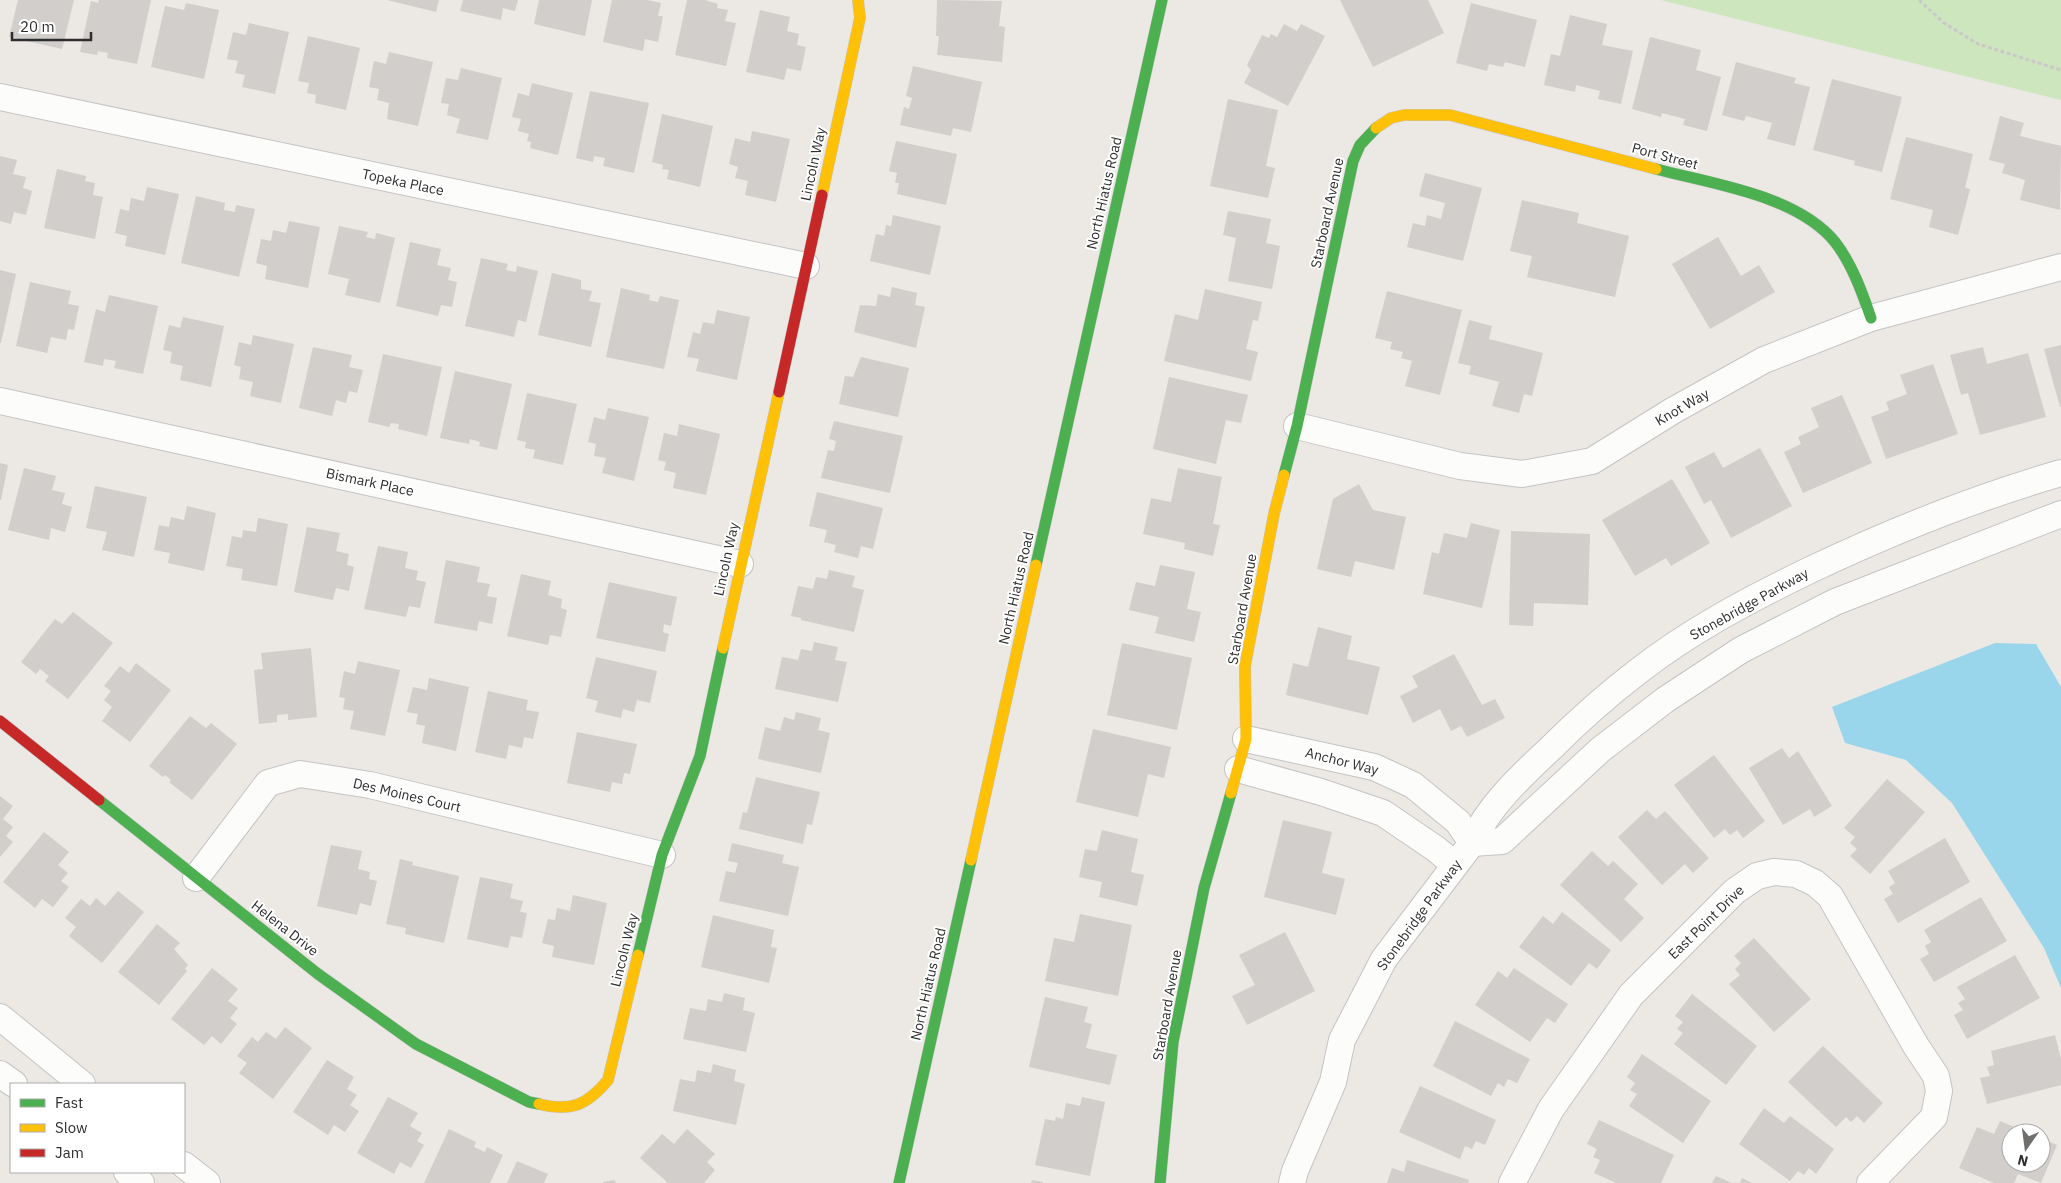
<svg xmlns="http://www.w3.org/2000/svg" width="2061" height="1183" font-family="'IBM Plex Sans',sans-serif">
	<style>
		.green { fill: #cee6be }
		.water { fill: #99d6ec }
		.building { fill: #d1cecb }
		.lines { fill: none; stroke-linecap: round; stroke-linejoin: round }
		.street-casing { stroke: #c5c4c5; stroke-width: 28 }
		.fast-casing { stroke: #c5c4c5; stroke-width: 12 }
		.slow-casing { stroke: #c5c4c5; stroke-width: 12 }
		.jam-casing { stroke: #c5c4c5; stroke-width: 12 }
		.path { stroke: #c9c9c8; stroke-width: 3; stroke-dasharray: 4 2.5; stroke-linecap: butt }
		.street { stroke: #fcfcfb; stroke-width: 26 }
		.fast { stroke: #4caf50; stroke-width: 11 }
		.slow { stroke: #ffc107; stroke-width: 11 }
		.jam { stroke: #c62828; stroke-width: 11 }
		.labels { text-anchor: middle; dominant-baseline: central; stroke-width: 4; stroke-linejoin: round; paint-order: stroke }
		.street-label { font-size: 14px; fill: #2e2e2e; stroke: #fff }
	</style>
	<rect width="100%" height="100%" fill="#ece8e4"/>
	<polygon class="green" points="1661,0 2061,0 2061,100"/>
	<polygon class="water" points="1995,643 2036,644 2061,687 2061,988 2044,948 1952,803 1906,760 1845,743 1832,707"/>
	<g class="building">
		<polygon points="18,0 74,0 62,49 9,37"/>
		<polygon points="99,0 151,0 137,64 107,58 108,53 98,51 97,55 80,52 91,1 98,3"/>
		<polygon points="387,0 439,0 436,12"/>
		<polygon points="463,0 518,0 515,11 503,8 501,20 460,11"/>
		<polygon points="539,0 592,0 585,36 534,24"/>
		<polygon points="612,0 647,0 661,3 658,16 663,16 658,42 645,39 643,51 603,42"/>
		<polygon points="687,0 705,0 718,4 717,8 728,10 725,21 736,23 726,66 675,55"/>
		<polygon points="937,0 1002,1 999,26 1005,27 1002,62 937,55 939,36 936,36"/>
		<polygon points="1340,0 1428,0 1444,33 1373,67"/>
		<polygon points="186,3 219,10 204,79 151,67 165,6 184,10"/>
		<polygon points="1471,3 1537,20 1525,67 1505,62 1503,67 1489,64 1487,71 1456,63"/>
		<polygon points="760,10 790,17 787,31 799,34 797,45 806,47 801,71 787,68 784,80 746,72"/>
		<polygon points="1570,15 1607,24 1602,45 1633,51 1621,104 1598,99 1600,91 1576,85 1575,92 1544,85 1551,54 1560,56"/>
		<polygon points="249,23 289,32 275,94 242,87 245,75 235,73 238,61 227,59 233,32 246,35"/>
		<polygon points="1284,24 1297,31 1301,24 1325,36 1288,106 1244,83 1251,70 1247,65 1262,35 1269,38 1271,34 1277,37"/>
		<polygon points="308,36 360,48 346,110 315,103 316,95 307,93 309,83 298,81"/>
		<polygon points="1650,37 1701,50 1696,70 1721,77 1707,131 1683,125 1685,119 1662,113 1661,117 1632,109"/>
		<polygon points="389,52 433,62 418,126 387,119 389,103 377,100 379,89 369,87 374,61 386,64"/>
		<polygon points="1736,62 1796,78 1794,83 1810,87 1795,146 1767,139 1772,123 1746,116 1744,121 1722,115"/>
		<polygon points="913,66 982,82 971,132 953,128 951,136 900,125 904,107 909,109 912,98 906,96"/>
		<polygon points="461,68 502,78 488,140 456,133 460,119 447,115 449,104 441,103 446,78 458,80"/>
		<polygon points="1832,79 1902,97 1882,172 1854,165 1855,161 1813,150"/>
		<polygon points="532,83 573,93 558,155 530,148 531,142 527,141 529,134 518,131 521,119 512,117 518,93 529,96"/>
		<polygon points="590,91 649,103 634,173 603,166 605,158 594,156 593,162 576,158"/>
		<polygon points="1228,99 1278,110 1266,166 1275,168 1268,198 1210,186"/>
		<polygon points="662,114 713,126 700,187 667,179 669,170 662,169 663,165 652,162"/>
		<polygon points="2000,116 2024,123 2020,136 2061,146 2060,210 2020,200 2025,180 2002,173 2005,164 1989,160"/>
		<polygon points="752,131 790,139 776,202 745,195 748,181 735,178 738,167 729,164 735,138 750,142"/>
		<polygon points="1906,137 1973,154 1965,188 1970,189 1958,235 1929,227 1933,210 1890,199"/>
		<polygon points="896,141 957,154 946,205 897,194 899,183 895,183 897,173 889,171"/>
		<polygon points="0,156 17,160 13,174 26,177 23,188 32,191 26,215 14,212 11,224 0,221"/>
		<polygon points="57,169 86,176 85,181 95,183 93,195 103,197 95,239 44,228"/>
		<polygon points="1425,173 1482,188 1463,261 1407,247 1413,223 1425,226 1427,215 1441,219 1445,203 1419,196"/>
		<polygon points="147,187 179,194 165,255 125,246 127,236 115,233 120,209 129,211 131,198 144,201"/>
		<polygon points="196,196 225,203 224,210 235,212 236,205 255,209 239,277 181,263"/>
		<polygon points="1522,200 1579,213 1577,223 1629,236 1615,297 1527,277 1532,256 1510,251"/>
		<polygon points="1228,211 1271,219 1266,243 1280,246 1272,289 1228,281 1236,238 1223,235"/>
		<polygon points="893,215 941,226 930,275 870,261 876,234 884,236 886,225 891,226"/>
		<polygon points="289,221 320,227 308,288 265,279 267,266 256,263 261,239 271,241 273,230 286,233"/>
		<polygon points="339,226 368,232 366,237 375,239 376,233 395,238 380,303 345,295 349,279 328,274"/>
		<polygon points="1718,237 1741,276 1759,265 1775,292 1710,329 1672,264"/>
		<polygon points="410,242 441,249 437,265 451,268 448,280 457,282 452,307 441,305 438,316 396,306"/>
		<polygon points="481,258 508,264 506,270 516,272 517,266 538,271 526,322 518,320 514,337 465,326"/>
		<polygon points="0,270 16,274 1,343 0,343"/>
		<polygon points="552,273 581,280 581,289 592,291 589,301 601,303 591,347 538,335"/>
		<polygon points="30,282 71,291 68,304 79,306 74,330 68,329 66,340 51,337 47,353 16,346"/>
		<polygon points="892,287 917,293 915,305 925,307 916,348 854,332 860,305 876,306 878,294 890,297"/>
		<polygon points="621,288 650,295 649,300 658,302 660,296 679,300 664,369 606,357"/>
		<polygon points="1205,289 1262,302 1258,321 1253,320 1246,349 1258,352 1251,381 1164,361 1175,314 1198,320"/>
		<polygon points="1387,291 1462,310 1440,395 1405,386 1412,361 1401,358 1403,352 1390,349 1392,342 1375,338"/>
		<polygon points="109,295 158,306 143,374 114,368 116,361 104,359 103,366 84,362 96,309 105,312"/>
		<polygon points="717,310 750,317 737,380 696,371 699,359 687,357 693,332 700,334 703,322 714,324"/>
		<polygon points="183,317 224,326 211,387 180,380 183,366 170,363 172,352 163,350 169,325 180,328"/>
		<polygon points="1469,320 1492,326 1489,339 1543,353 1532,396 1524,394 1519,413 1492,406 1499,382 1469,374 1471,366 1458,363"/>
		<polygon points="253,335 294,344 281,403 250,396 253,382 239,379 241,367 234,365 239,342 251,345"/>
		<polygon points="2061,345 2061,407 2060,407 2044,349"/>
		<polygon points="313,347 352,355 349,367 363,370 357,393 349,391 346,403 336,400 332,416 299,408"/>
		<polygon points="1983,347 1987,364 2028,353 2046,417 1980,435 1968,393 1961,395 1950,355"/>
		<polygon points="383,354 442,367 427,436 398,429 399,424 391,423 389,427 368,422"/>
		<polygon points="861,357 909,368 898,417 839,404 845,376 853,377"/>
		<polygon points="1933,364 1958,434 1886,459 1871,417 1889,410 1886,402 1907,394 1900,375"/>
		<polygon points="455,371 512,384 497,450 479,446 480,442 470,439 469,444 440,438"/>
		<polygon points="1169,377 1248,395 1241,423 1226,420 1216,464 1153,449"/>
		<polygon points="527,393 577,404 563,465 533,458 535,450 525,448 526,442 517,440"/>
		<polygon points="1842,395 1872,463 1803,493 1784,452 1801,444 1798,437 1819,427 1811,408"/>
		<polygon points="608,408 649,417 634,481 602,473 606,458 594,456 596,444 588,442 594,417 605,420"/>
		<polygon points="834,421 903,436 890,493 821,478 828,450 834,451 836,441 829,439"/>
		<polygon points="679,424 720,434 706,495 673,488 676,473 664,470 666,462 658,460 664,433 677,436"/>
		<polygon points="1760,448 1792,506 1731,538 1711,500 1704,504 1685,467 1714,452 1723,468"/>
		<polygon points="0,463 8,465 1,500 0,500"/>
		<polygon points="24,468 56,476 52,490 65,493 62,504 72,507 65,532 51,528 49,540 8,530"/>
		<polygon points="1178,468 1222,477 1213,524 1220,525 1213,556 1184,549 1185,543 1143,534 1151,498 1171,502"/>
		<polygon points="1672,479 1710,543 1671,566 1666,558 1635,576 1602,520"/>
		<polygon points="1359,484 1373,510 1406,517 1394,570 1355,561 1351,577 1317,569 1333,499"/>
		<polygon points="95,486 147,497 134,557 102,550 107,532 86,528"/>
		<polygon points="817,492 883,508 873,549 861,546 858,558 834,552 836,545 824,542 827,530 809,526"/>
		<polygon points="187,506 216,513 204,571 168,563 170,553 154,550 159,525 169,527 171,517 184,520"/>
		<polygon points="258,518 288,524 277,586 241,580 243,569 226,566 232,536 242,538 243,530 256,532"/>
		<polygon points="1471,523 1500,530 1482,608 1423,594 1432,552 1439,554 1444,533 1467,538"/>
		<polygon points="307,527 340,533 336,551 349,554 347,565 354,567 349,591 336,588 333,600 294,592"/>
		<polygon points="1511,531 1590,534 1588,605 1534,603 1533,626 1509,625"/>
		<polygon points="378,546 408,552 405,568 418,571 416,580 426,582 420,608 409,606 406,617 364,609"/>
		<polygon points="446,560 480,567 477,582 490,584 487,596 497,598 492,624 479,621 477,631 434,623"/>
		<polygon points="1160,565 1195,572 1187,609 1201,612 1194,642 1155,633 1159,617 1129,610 1136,582 1155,586"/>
		<polygon points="829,570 855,576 852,587 864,590 854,632 801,620 801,618 791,616 798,586 813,589 816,577 827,579"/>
		<polygon points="521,574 551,581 548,595 562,599 561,608 567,610 561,637 550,635 548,645 507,636"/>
		<polygon points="609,582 677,597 671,626 664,624 663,632 669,634 665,652 596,638"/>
		<polygon points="73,612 113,643 68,699 45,681 49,676 40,669 36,674 21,662 55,619 62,624"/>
		<polygon points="1318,627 1352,636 1347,659 1380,667 1368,715 1286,695 1293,663 1308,667"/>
		<polygon points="814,642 838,647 835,660 847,662 838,702 775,689 782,657 798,660 801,649 812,651"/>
		<polygon points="1122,643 1192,658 1177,730 1107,715"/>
		<polygon points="311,648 317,717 288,720 288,714 277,715 277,722 259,724 254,670 263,669 261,653"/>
		<polygon points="1454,654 1482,705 1495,699 1505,718 1467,737 1461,726 1451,731 1440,709 1413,723 1400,696 1418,687 1412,676"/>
		<polygon points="596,657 657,671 650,703 637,700 634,712 623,709 621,718 595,712 598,701 586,698"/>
		<polygon points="358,661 400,670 385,736 350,729 354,711 343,709 345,698 339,697 344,671 355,674"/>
		<polygon points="136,663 171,690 130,742 102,721 112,707 104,700 111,691 104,686 120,666 129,673"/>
		<polygon points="429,678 469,687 456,751 422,743 425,726 416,724 418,714 407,712 413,687 427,690"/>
		<polygon points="488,691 528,700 526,710 539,712 533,739 524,737 522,748 509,745 506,759 475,752"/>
		<polygon points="796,712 821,718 818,730 830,733 821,773 758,759 765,727 780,731 784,717 794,720"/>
		<polygon points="190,716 206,728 211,723 237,744 192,800 169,782 171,780 165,775 163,777 149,766"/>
		<polygon points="1093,729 1171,747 1164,778 1148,774 1138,817 1076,802"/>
		<polygon points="577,732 637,744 630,774 624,773 622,784 612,782 610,792 567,783"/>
		<polygon points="1782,748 1789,758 1798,751 1832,806 1814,817 1810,809 1783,825 1749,768"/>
		<polygon points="1714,755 1765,821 1743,838 1737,830 1730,835 1725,829 1714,838 1674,785"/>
		<polygon points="756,777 820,792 812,825 807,824 803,844 739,829 743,812 747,813"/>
		<polygon points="1887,779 1925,812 1870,874 1850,856 1857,849 1850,843 1855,837 1844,828"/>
		<polygon points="0,796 13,806 3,819 13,827 6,836 13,842 0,857"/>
		<polygon points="1647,810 1656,819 1665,811 1709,858 1693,873 1685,864 1662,885 1618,837"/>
		<polygon points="1283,820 1332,832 1322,873 1345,879 1336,915 1264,897"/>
		<polygon points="1102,830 1138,839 1131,872 1144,875 1137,906 1099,897 1102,882 1079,877 1085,849 1097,851"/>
		<polygon points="44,832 69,852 58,865 68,873 61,881 69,887 53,907 42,899 35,908 3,882"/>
		<polygon points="1945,838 1970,882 1898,923 1884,899 1893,894 1889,887 1895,883 1888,871"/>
		<polygon points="732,843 784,855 782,863 799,867 788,916 719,901 726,871 735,873 738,863 728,861"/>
		<polygon points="331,845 362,851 358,869 370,872 369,879 377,881 371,906 360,903 357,915 317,906"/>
		<polygon points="1592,851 1608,866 1613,861 1638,884 1624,899 1644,918 1621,942 1560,885"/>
		<polygon points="400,859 413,862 412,865 459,876 444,943 405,934 406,928 386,924"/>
		<polygon points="480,877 513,884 510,898 523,901 520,912 527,913 522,938 511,936 508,948 467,939"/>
		<polygon points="118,891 144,912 102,963 69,936 76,927 65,918 81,899 90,906 96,898 105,906"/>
		<polygon points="573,895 607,903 594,965 552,957 554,946 542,943 548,919 555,920 557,908 570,911"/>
		<polygon points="1981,897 2007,941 1934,982 1920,959 1929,954 1925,946 1931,942 1924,930"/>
		<polygon points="1562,912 1611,950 1597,969 1589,963 1571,986 1519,947 1543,916 1553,924"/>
		<polygon points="1080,914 1132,925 1118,996 1045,981 1054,938 1074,942"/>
		<polygon points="713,915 774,930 771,947 777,948 769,983 701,967"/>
		<polygon points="157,924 180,943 174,949 188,965 185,969 187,971 159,1005 118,972"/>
		<polygon points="1285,932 1315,991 1247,1025 1232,996 1255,985 1239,955"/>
		<polygon points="1754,938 1811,999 1774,1032 1729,984 1740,975 1735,969 1741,963 1734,956"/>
		<polygon points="2015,955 2040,998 1967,1039 1954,1015 1963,1010 1958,1003 1965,999 1957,987"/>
		<polygon points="212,968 238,989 228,1001 238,1008 230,1018 237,1024 221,1044 212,1036 204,1045 171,1019"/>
		<polygon points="1514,968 1568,1004 1555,1023 1547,1018 1530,1042 1475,1005 1498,971 1507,978"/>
		<polygon points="724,993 745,998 743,1010 755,1013 746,1052 683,1039 690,1008 706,1011 708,999 722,1002"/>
		<polygon points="1692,994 1757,1046 1726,1085 1674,1044 1683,1033 1677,1029 1683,1022 1675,1016"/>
		<polygon points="1045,997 1088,1007 1084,1022 1092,1024 1086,1048 1117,1055 1110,1085 1029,1067"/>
		<polygon points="1455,1021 1530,1059 1517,1083 1508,1079 1504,1087 1498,1083 1491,1096 1433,1066"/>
		<polygon points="285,1027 312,1048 273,1099 239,1073 247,1063 237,1056 252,1037 258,1042 266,1032 276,1039"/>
		<polygon points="2055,1035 2061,1059 2061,1085 1987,1104 1980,1078 1990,1076 1987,1067 1994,1065 1991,1051"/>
		<polygon points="1823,1046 1883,1103 1864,1123 1857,1116 1851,1122 1846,1117 1836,1127 1788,1082"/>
		<polygon points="1642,1054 1711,1101 1683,1143 1629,1106 1637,1094 1630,1090 1635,1083 1627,1077"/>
		<polygon points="327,1060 354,1077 347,1089 357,1095 350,1105 359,1111 345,1132 334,1125 328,1135 293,1112"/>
		<polygon points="713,1064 736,1070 734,1081 745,1084 736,1125 673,1111 680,1079 695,1082 697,1070 711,1073"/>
		<polygon points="1420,1086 1496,1120 1485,1145 1476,1141 1472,1149 1465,1146 1460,1159 1399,1132"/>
		<polygon points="388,1097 418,1113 410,1126 422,1133 417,1141 424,1145 411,1168 400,1162 394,1174 357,1153"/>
		<polygon points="1082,1097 1105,1102 1090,1176 1035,1165 1045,1119 1055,1121 1056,1117 1063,1119 1066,1103 1080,1106"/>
		<polygon points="1764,1108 1784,1123 1790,1116 1834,1149 1816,1174 1809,1168 1804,1175 1798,1171 1790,1181 1739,1144"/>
		<polygon points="1599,1120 1674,1155 1661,1183 1616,1183 1594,1173 1600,1160 1593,1157 1597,1149 1587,1144"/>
		<polygon points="2000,1121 2029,1133 2011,1133 2011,1163 2041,1163 2041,1138 2057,1145 2041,1183 2018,1174 2014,1183 1994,1183 1959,1168 1977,1127 1994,1134"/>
		<polygon points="449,1129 476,1142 474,1147 485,1152 487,1147 503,1155 490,1183 424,1183"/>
		<polygon points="687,1129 715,1154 707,1162 715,1170 704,1183 668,1183 640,1158 662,1134 674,1144"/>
		<polygon points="1407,1160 1469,1180 1468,1183 1387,1183 1392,1168 1404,1172"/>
		<polygon points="517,1161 548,1174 544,1183 507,1183"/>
		<polygon points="1716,1176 1732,1183 1712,1183"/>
		<polygon points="1742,1178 1752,1183 1740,1183"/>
		<polygon points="615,1180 616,1183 603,1183 603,1182"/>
		<polygon points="1032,1180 1043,1182 1043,1183 1031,1183"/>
	</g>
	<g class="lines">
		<defs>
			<g id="street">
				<polyline points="0,97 806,266"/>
				<polyline points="0,401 740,564"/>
				<polyline points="1297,426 1460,466 1522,474 1592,461 1674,410 1764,360 1871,318 2061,267"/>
				<polyline points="1246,739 1374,767 1413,785 1458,822 1472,843"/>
				<polyline points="1238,769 1321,792 1383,813 1436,849 1455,865"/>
				<polyline points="1472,843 1502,841 1600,750 1665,700 1741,650 1835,602 2061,514"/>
				<polyline points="196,878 268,783 300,774 370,785 662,855"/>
				<polyline points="0,1017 82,1084"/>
				<polyline points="0,1074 14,1084"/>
				<polyline points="184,1165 207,1183"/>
				<polyline points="127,1172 141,1183"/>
				<path d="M1292,1183L1295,1171L1333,1082L1342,1040L1384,959L1472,843C1488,806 1522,775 1551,748C1578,721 1606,696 1636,673C1688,632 1748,600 1808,571C1890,532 1974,498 2061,473"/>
				<polyline points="1512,1183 1551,1109 1631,995 1735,891 1757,876 1774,872 1796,874 1815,883 1830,896 1916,1046 1936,1076 1939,1091 1934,1117 1870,1183"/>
			</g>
			<g id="fast">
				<path d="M1656,169C1712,184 1797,195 1835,242C1852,264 1862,292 1871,318"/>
				<polyline points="1284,475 1297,426 1353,161 1360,145 1376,128"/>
				<polyline points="1036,565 1162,0"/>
				<polyline points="99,800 318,974 416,1044 529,1102 539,1104"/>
				<polyline points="638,955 662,855 700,756 723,648"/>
				<polyline points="899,1183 971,860"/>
				<polyline points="1160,1183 1173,1042 1204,888 1231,793"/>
			</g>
			<g id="slow">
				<polyline points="1376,128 1391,118 1404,115 1450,115 1656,169"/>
				<polyline points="822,195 860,18 858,0"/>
				<polyline points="723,648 779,392"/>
				<polyline points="1231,793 1246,739 1245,666 1274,514 1284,475"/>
				<polyline points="971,860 1036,565"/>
				<path d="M539,1104C572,1112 587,1105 608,1080L638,955"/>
			</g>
			<g id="jam">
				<polyline points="779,392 822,195"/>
				<polyline points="0,721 99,800"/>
			</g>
		</defs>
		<use href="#street" class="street-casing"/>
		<use href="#fast" class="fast-casing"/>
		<use href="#slow" class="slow-casing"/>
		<use href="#jam" class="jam-casing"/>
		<polyline class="path" points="1919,0 1944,23 1978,44 2061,70"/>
		<use href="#street" class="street"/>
		<use href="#fast" class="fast"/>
		<use href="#slow" class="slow"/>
		<use href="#jam" class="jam"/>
	</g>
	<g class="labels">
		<g class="street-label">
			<text transform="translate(1665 156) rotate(15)">Port Street</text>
			<text transform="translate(813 164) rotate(-78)">Lincoln Way</text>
			<text transform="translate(403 182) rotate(12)">Topeka Place</text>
			<text transform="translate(1104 193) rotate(-77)">North Hiatus Road</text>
			<text transform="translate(1327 213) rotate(-78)">Starboard Avenue</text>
			<text transform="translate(1682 407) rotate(-30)">Knot Way</text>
			<text transform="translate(370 482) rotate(12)">Bismark Place</text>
			<text transform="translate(726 559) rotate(-78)">Lincoln Way</text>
			<text transform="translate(1016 588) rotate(-77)">North Hiatus Road</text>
			<text transform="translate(1749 604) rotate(-29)">Stonebridge Parkway</text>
			<text transform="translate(1242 609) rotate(-80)">Starboard Avenue</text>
			<text transform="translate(1342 761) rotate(14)">Anchor Way</text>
			<text transform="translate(407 795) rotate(13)">Des Moines Court</text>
			<text transform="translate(1419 915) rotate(-54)">Stonebridge Parkway</text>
			<text transform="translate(1706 922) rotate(-44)">East Point Drive</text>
			<text transform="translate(285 928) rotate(38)">Helena Drive</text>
			<text transform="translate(624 950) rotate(-76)">Lincoln Way</text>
			<text transform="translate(928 984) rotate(-77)">North Hiatus Road</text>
			<text transform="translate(1167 1005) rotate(-80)">Starboard Avenue</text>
		</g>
	</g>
	<rect x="10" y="1083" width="175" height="90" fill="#ffffff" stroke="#ababab"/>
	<rect x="20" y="1099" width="25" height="8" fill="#4caf50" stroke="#ababab"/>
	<text x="55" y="1108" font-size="15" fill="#2e2e2e">Fast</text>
	<rect x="20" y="1124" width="25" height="8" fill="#ffc107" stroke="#ababab"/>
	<text x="55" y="1133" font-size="15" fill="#2e2e2e">Slow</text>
	<rect x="20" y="1149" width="25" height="8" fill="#c62828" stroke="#ababab"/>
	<text x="55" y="1158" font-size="15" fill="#2e2e2e">Jam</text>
	<g transform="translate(2026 1148) rotate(194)"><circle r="24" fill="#ffffff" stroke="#ababab"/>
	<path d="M0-4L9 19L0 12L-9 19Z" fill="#706f6e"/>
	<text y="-8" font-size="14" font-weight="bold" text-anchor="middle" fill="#2e2e2e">N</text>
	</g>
	<path d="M12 32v8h79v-8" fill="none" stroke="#2e2e2e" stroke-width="2.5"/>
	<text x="20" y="32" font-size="15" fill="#2e2e2e" stroke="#ffffff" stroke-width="4" paint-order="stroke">20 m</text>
</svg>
